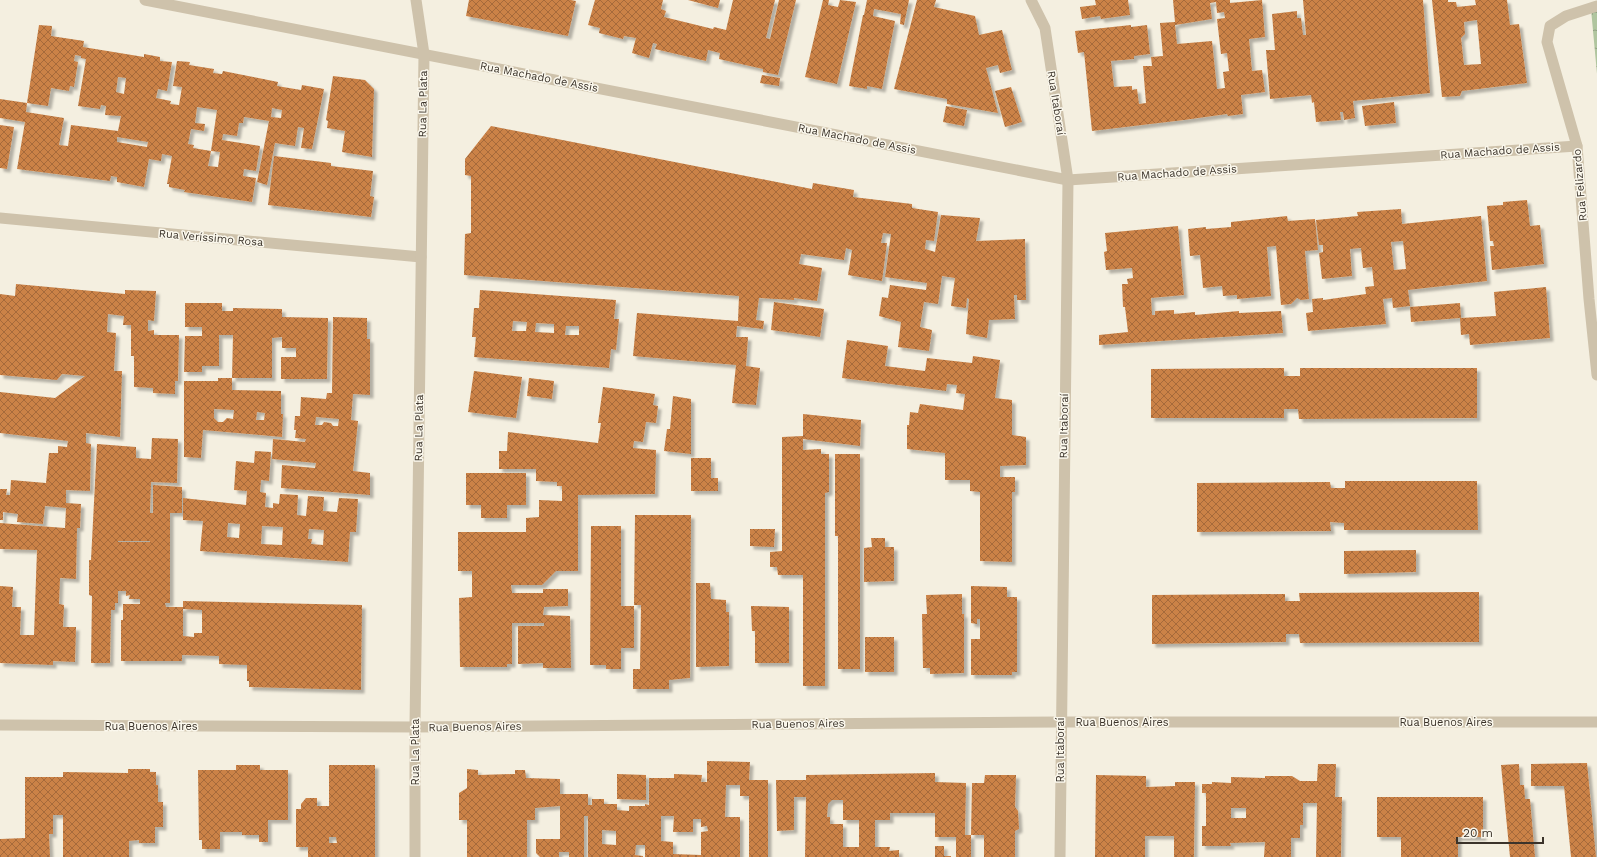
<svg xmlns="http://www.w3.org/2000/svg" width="1597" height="857" font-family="'Work Sans',sans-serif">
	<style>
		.park { fill: url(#park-crowns) }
		.building { fill: url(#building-cross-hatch); fill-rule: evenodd; filter: url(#shadow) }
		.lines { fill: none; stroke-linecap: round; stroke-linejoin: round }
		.minor { stroke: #cec2ab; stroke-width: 11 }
		.tertiary { stroke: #cec2ab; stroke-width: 11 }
		.labels { text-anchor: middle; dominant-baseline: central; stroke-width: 3; stroke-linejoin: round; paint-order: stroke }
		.street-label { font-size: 11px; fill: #3b332a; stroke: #fbf8ed }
	</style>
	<defs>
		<pattern id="park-crowns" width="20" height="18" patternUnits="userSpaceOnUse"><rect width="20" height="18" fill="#b0c59f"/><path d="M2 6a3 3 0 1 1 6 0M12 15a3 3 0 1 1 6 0" fill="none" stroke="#90a182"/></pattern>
		<pattern id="building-cross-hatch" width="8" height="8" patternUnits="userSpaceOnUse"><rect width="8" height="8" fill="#cb8247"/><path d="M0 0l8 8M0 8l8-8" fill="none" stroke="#a66b3b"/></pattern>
		<filter id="shadow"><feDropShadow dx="3.5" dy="3.5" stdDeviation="1" flood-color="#0004"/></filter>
	</defs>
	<rect width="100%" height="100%" fill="#f4efe0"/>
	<polygon class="park" points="1597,8 1597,74 1591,9"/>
	<g class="building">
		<polygon points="469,0 571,0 576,1 568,36 466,16"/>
		<polygon points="595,0 663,0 661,9 666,11 664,17 713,29 714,27 726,30 733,0 775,0 766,38 770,39 779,0 796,0 778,75 763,72 763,69 719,59 720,53 708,50 706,61 655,49 657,44 653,43 649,58 632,53 636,38 624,36 623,39 599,33 600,28 588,25"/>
		<polygon points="688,0 720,0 718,8"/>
		<polygon points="823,0 829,0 828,5 838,7 840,0 856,2 837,84 805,77"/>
		<polygon points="867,0 909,0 904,25 900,24 901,14 874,9 873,16 895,21 882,89 867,86 867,89 849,86 863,15 864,15"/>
		<polygon points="917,0 936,0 934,7 975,16 979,35 1002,30 1012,70 1000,73 998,65 986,68 998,113 947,104 947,99 894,89"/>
		<polygon points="1095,0 1128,0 1130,15 1101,19 1100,16 1082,19 1080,7 1096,5"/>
		<path d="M1173,0H1230V3L1262,0L1265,37L1249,39L1252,71L1262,70L1265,92L1241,95L1243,114L1228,116L1227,114L1184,120L1092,131L1084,52L1078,53L1075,31L1131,25V27L1147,25L1150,54L1134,56V59L1111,61L1114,87L1132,86V90L1137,89L1139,104L1146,103L1143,66H1152L1151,57L1163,56L1160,23L1175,22ZM1216,2L1217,13L1224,12L1225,18L1217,19L1221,54L1227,53L1229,71L1223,72L1225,88L1217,89L1212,41L1177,44L1175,25L1212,19L1210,3Z"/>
		<polygon points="1303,0 1423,0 1430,93 1353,101 1355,118 1344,120 1343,112 1340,112 1341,120 1316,122 1314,102 1312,103 1311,95 1270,99 1266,50 1275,50 1272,14 1297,11 1297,18 1301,18 1303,35 1306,35"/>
		<path d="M1432,0H1448V2H1456L1457,7L1476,5L1475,0H1507L1510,25L1519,24L1527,83L1462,91L1460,96L1442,97ZM1477,20L1481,64L1464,65L1461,38L1465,34L1464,22Z"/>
		<path d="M39,25L52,26L51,36L84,41L83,47L144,57V54L160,57V61L172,62L167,91L158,89L156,98L171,101L170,104L179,105L182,87L173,86L177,61L190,62L189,65L214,69L213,73L222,74L223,71L278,82L277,86L301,90L302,85L324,89L312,149L301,148L304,128L298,127L295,146L275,143L267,185L257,182L269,121L244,117L243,123H239L237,136L223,134L222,140L260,146L256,171L244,169L243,176L256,178L252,202L184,192L185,190L169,187V184H167L172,156L162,154L161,161L149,159L144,187L117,182V177L111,176L110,181L17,169L25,122L0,118V99L27,103L26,112L64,118L59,145L68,146L71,125L118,131L121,116L105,115L106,106L101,105L100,109L78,106L86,59L81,58V56L75,55L74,61L78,62L74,87L70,86L69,91L51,88L48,106L27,103ZM118,77L126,78L124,94L116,92ZM197,107L217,110L211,151L220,152L218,167L208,166L211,151L193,148L194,145L188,144L191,129L204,131L205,124L195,123ZM272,108L282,110L281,118L271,117ZM117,137L148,142L147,147L117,142Z"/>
		<polygon points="762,75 780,78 779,86 760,83"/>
		<polygon points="333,76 365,80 374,89 372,157 342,152 345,131 327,128 328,121 326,120"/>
		<polygon points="1011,87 1022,122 1005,127 995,91"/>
		<polygon points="1394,102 1396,123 1365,126 1362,106"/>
		<polygon points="946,106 967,110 964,126 943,122"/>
		<polygon points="0,125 14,127 7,169 0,168"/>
		<polygon points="491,126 812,189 813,183 854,190 853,197 912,204 912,208 938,212 934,241 926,240 925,249 932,251 935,252 941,215 980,218 976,241 1025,239 1026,300 1017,300 1017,295 1014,295 1015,319 989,320 987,338 966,334 969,299 967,298 966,308 951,306 955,278 942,276 938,304 924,302 920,327 932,330 929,351 898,347 901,322 879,316 882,297 888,298 890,285 926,290 927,283 885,277 891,234 883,233 881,243 887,243 882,281 848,275 852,250 846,248 844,260 801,254 799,264 822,268 817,301 794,298 794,300 759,298 756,320 764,321 763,329 737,326 736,337 748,337 746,366 760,368 756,405 732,403 736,365 633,356 637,313 738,321 739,296 464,275 465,234 471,233 471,176 465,175 465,159"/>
		<polygon points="274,156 331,163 331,166 373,171 370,196 374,197 371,217 268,205"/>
		<polygon points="1527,200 1530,226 1540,225 1544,264 1492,270 1490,246 1494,246 1493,241 1490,241 1487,206 1503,205 1503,202"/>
		<path d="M1401,209L1402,224L1481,216L1487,281L1408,290L1410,306L1393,308L1392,298L1383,299L1386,324L1308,331L1306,313L1313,312L1312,299L1323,298V300L1366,294L1365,287L1374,286L1372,267L1363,268L1361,248L1350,249L1352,276L1322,279L1319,253L1323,252V245H1319L1316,220L1358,216L1357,212ZM1403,241L1406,269L1394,270L1391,242Z"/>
		<polygon points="1287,216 1288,221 1315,219 1318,250 1305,251 1309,299 1301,300 1297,298 1291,304 1281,305 1276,246 1267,247 1271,296 1237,299 1237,295 1223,296 1222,286 1203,288 1200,255 1190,256 1188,229 1206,227 1206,229 1231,227 1231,222"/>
		<polygon points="1178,226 1184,295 1151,298 1152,315 1155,315 1155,311 1174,310 1174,314 1195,312 1195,315 1239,311 1239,313 1281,311 1283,333 1099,345 1099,335 1128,332 1125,307 1123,307 1122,284 1128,284 1127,279 1133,278 1132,268 1106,270 1104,252 1107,251 1105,233"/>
		<polygon points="16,284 125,294 125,290 156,291 154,321 148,320 148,331 154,330 154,335 179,335 178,381 175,381 175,394 153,393 153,388 134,387 134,356 131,356 131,325 123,325 124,316 108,314 107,332 116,333 114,371 122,371 120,437 86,433 86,443 91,444 90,491 66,490 66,503 81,504 80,528 77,528 76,579 60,578 59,604 64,605 63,627 76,627 75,662 53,661 53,665 0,663 0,586 13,587 12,607 21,607 20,635 34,635 37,550 0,549 0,523 65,528 66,508 45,506 43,524 17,522 18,514 3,512 3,520 0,520 0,489 7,489 6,495 10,495 11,480 46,483 49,453 58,453 58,446 67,447 68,441 0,433 0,392 55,398 85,376 62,374 57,380 0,375 0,294 15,296"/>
		<polygon points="1546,287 1550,338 1470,345 1469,334 1461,335 1460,318 1411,322 1410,307 1460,303 1461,318 1496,316 1494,292"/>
		<path d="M480,290L616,300L614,319H619L616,350L611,349L609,368L474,357L476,337H472L474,308H479ZM513,321L527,322L526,331H512ZM536,323L554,324V333L535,332ZM566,326H579V335H565Z"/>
		<polygon points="774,302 824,309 820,337 771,330"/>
		<polygon points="185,303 222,303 222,311 233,311 233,308 282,309 282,317 328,318 327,379 281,379 281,357 296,357 296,348 282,348 282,337 272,338 272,378 232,378 233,335 219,335 219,366 202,366 202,372 184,372 185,336 202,336 202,327 185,327"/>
		<path d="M333,317L367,318V339H370V395L353,394L351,420L358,421L353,471L370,473V495L281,488L282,465L315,468L316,463L272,459L273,439L305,442L306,439L295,438L296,430H294L295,416H300L301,397L326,399L327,393H332ZM316,417L339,419L338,426H333L331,423L324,422L322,425H315Z"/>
		<polygon points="847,340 888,346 885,366 925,371 927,358 972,363 973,356 1000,360 995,398 1012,400 1012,435 1026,437 1026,465 1000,466 1000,477 1015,477 1015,492 1012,492 1012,562 980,561 980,492 970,491 970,480 945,480 945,453 907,449 907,425 909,425 910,412 918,413 920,404 963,410 965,394 956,393 957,385 947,384 946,391 842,378"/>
		<polygon points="1284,368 1284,376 1300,376 1300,368 1477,368 1477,418 1299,419 1298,409 1284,409 1284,418 1151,418 1151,369"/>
		<polygon points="474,371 522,377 516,418 468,412"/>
		<path d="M218,378H232V390L281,391V414H283L282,437L203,430L201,458L184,457V381H218ZM214,409L234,410L233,419L227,418L223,422H218L214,418ZM257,412L265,413L264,420H256Z"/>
		<polygon points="529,378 554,381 552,399 527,396"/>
		<polygon points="603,387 655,394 653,405 658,406 656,423 646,422 643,442 634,441 633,448 656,450 655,494 578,495 578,571 556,571 542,585 511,585 512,593 543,593 543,589 568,589 568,606 544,607 543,615 570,616 571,668 543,668 543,663 518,664 518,626 544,626 544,623 512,623 512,664 507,664 507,667 460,667 459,598 472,597 472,571 458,571 458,532 526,532 526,518 539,517 539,500 562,501 562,486 557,486 557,482 536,481 536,469 499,469 499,451 507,451 508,432 598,443 601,423 598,423"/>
		<polygon points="673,396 691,399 691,454 664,451 667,429 670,429"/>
		<polygon points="803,414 861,420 860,446 803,439 803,450 821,449 821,454 829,454 829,492 825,493 825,686 803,686 803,575 778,575 777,567 770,567 770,552 782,551 782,437 803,436"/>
		<path d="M152,438L178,439L177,483L151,482L150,513H153V485L182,487V513H170V603H165L166,607H183V601L362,605L361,690L249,687V681H247V665L219,664V656L182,655V661H121V620H123V604H140V599H129L130,595L126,596V591H118V603H115V610H111L110,663H91L92,596L89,595V560H91L97,444L136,447V458L151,459ZM118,541H150V542H118ZM183,609L202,610V633H194V637L183,636Z"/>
		<path d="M255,451L271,452L269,481L261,480L260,492L266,493L265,507L273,508V503L279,504L280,494L298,495L297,515L306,516L308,496L324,497L323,511L337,512L339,498L358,499L356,532H350L348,562L200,551L203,521L183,520V498L246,505L247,491L234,490L236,461L254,463ZM228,523L240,524L239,538L227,537ZM262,526L283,527L282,545L261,544ZM309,529L324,530L323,545L311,544L312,539H308Z"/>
		<polygon points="835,454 860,454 860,669 838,669 838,536 835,536"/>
		<polygon points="691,458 711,458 711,478 718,478 718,491 691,491"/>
		<polygon points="466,473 526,473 526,505 507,505 507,518 481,518 481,505 466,505"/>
		<polygon points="1345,481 1477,481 1478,530 1344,530 1344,523 1330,522 1331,531 1197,532 1197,483 1330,482 1331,488 1345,488"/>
		<polygon points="635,515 691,515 690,678 669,680 669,689 633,689 633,669 640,669 641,605 634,605"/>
		<polygon points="591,526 621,526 621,606 634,606 634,648 621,648 621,669 606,669 606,665 590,665"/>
		<polygon points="750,529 775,529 774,547 750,546"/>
		<polygon points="871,538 885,538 885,547 894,547 894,581 864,582 864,548 872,547"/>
		<polygon points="1416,550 1416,572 1344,574 1344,551"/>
		<polygon points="696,583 710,583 711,599 726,600 726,612 729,612 729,666 696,667"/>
		<polygon points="971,586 1007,587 1007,597 1017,597 1017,672 1012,672 1012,675 971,675 971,639 980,639 980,619 977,619 977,624 971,623"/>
		<polygon points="1479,592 1479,642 1300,643 1299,634 1286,634 1286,642 1152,644 1152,595 1285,594 1285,601 1300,601 1299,593"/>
		<polygon points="962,594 962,614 964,614 964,673 930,674 930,668 923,668 922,614 927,614 926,595"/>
		<polygon points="751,606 789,607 789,663 755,663 755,631 752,631"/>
		<rect x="865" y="637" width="29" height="35"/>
		<path d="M707,761L750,762L749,780H768V857H749V796H740V785H726L725,817H740V857H645V845H636L635,855L643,856V857H588V816H584V857H569V852H559V857H540L536,853V839H560V806L535,808V820H527V857H467V820H459V793L467,788V769L478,770V775L515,774V770H525L526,778L560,779V794H588V805H592V799H604V804H617V810L629,811V806H645V804L649,805V778H674V774L702,775L701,782H707ZM661,816H674L673,832H693V819H701V827L707,826L708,831L701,832V855L673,854V842L661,841ZM602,830L616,831V845L602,844Z"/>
		<polygon points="1587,763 1596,857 1571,857 1564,786 1531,786 1531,764"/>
		<path d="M1318,764H1336L1335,797H1342L1341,857H1316L1317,803H1303V825H1300V838H1291V857H1264L1265,842L1230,843L1231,846H1202V826H1206V793H1202V784H1212V782L1231,783V777L1265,778V776H1292L1300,781H1317ZM1231,808H1246V818H1231Z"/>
		<polygon points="1519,764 1520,785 1524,785 1525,799 1530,799 1535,857 1510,857 1501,765"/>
		<polygon points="236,765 260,765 260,770 288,770 288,820 268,820 268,842 259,842 259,835 242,835 242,832 220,832 220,849 202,849 202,840 199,840 198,770 236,770"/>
		<path d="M329,765H375V857H308V847H296V809H301V804L306,798H317V806H329ZM329,837H336L337,843H329Z"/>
		<polygon points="128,769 150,769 150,772 156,772 156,785 158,785 158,802 163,802 163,827 155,827 155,843 139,843 139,840 129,841 129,857 63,857 63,815 53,815 53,834 49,834 50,857 0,857 0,839 25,838 25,777 63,777 63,772 128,773"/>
		<path d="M935,773V782L966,783L965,835H971V857H956V837H935V813H890V820H875V847H890L889,851L899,850V857H805L806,797H794V830L777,831L776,780H806V775ZM832,800H843V820H859V847H843V824H830V817H827L828,804Z"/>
		<polygon points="617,774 646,775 646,800 617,799"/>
		<polygon points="985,775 1016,775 1015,807 1018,811 1019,829 1015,831 1015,857 984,857 984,835 971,835 972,783 984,783"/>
		<polygon points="1096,775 1146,776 1146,787 1175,786 1175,782 1195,782 1194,857 1174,857 1174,836 1145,836 1145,857 1095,857"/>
		<polygon points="1377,797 1483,797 1483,837 1458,837 1458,857 1401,857 1401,837 1377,837"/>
		<polygon points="935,846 944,846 944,856 951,856 951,857 935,857"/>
	</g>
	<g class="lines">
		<g class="minor">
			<polyline points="145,0 1068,180 1577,146"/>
			<polyline points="1031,0 1045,28 1068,180 1060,857"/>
			<polyline points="1597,6 1566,16 1550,26 1547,42 1577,146 1589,299 1597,375"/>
			<polyline points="0,218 421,257"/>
			<polyline points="0,725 415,727 1060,722 1597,722"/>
		</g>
		<polyline class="tertiary" points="415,857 415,727 424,54 416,0"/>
	</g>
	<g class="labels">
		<g class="street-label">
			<text transform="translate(539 77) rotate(11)">Rua Machado de Assis</text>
			<text transform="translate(1056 103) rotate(81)">Rua Itaboraí</text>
			<text transform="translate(423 104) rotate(-89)">Rua La Plata</text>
			<text transform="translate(857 139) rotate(11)">Rua Machado de Assis</text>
			<text transform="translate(1500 151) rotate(-4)">Rua Machado de Assis</text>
			<text transform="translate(1177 173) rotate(-4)">Rua Machado de Assis</text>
			<text transform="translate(1580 185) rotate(-95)">Rua Felizardo</text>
			<text transform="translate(211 238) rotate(5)">Rua Veríssimo Rosa</text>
			<text transform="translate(1064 426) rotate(-89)">Rua Itaboraí</text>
			<text transform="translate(419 428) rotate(-89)">Rua La Plata</text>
			<text x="1122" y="722">Rua Buenos Aires</text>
			<text x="1446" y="722">Rua Buenos Aires</text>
			<text transform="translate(798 724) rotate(-1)">Rua Buenos Aires</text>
			<text x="151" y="726">Rua Buenos Aires</text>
			<text transform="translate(475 727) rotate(-1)">Rua Buenos Aires</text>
			<text transform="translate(1060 750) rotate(-90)">Rua Itaboraí</text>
			<text transform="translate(415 752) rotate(-90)">Rua La Plata</text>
		</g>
	</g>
	<path d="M1457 837v6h86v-6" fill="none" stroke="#3b332a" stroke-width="2"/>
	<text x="1463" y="837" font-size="12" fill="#3b332a" stroke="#fbf8ed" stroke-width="3" paint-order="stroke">20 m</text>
</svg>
